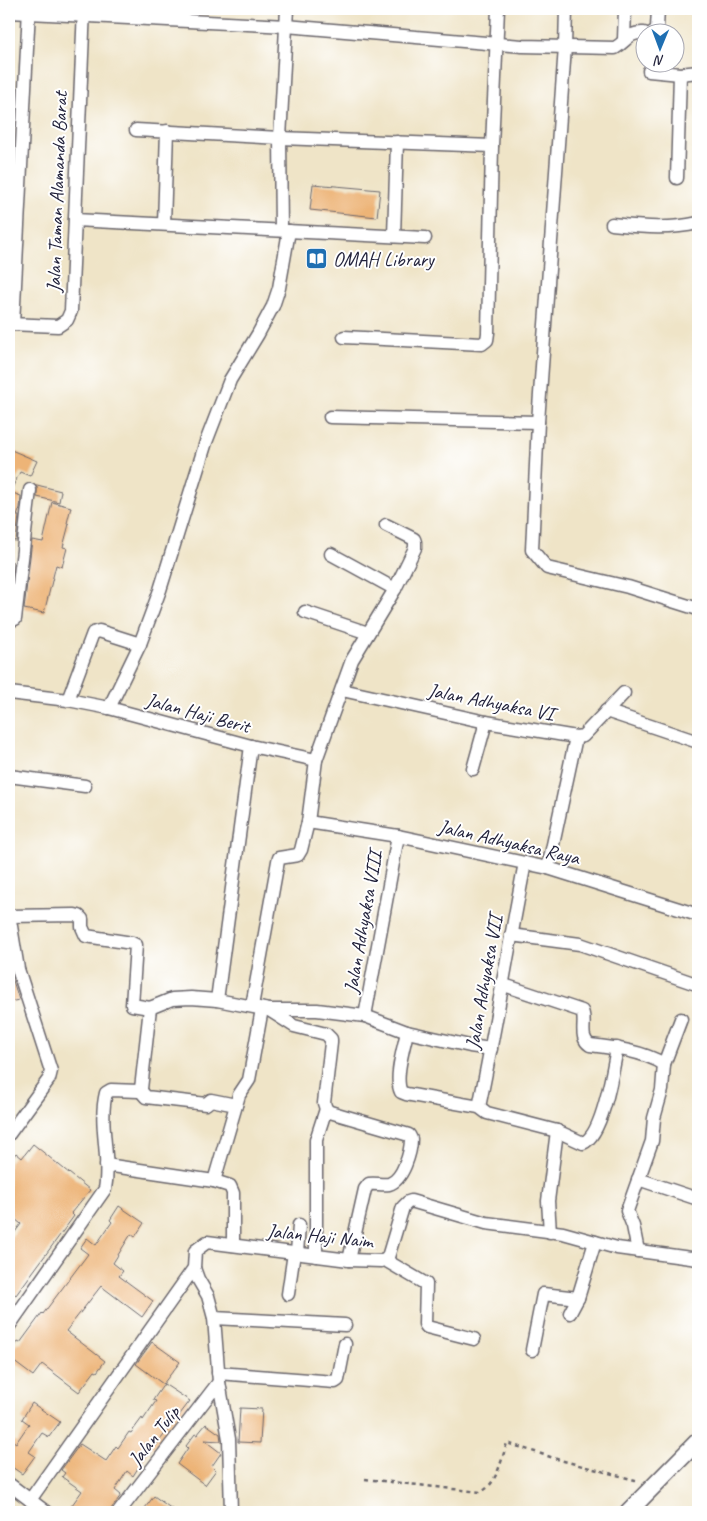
<svg xmlns="http://www.w3.org/2000/svg" width="707" height="1521" font-family="Caveat,sans-serif">
	<style>
		.building { fill: #edb477 }
		.lines { fill: none; stroke-linecap: round; stroke-linejoin: round }
		.minor-casing { stroke: #6a666c; stroke-width: 15 }
		.major-casing { stroke: #6a666c; stroke-width: 19 }
		.path { stroke: #6a666c; stroke-width: 2.5; stroke-dasharray: 4 4; stroke-linecap: butt }
		.minor { stroke: #fff; stroke-width: 12 }
		.major { stroke: #fff; stroke-width: 16 }
		.labels { text-anchor: middle; dominant-baseline: central; stroke-width: 4; stroke-linejoin: round; paint-order: stroke }
		.street-label { font-size: 20px; fill: #22223b; stroke: #fff }
		.poi-label { font-size: 20px; fill: #22223b; stroke: #fff; text-anchor: start }
	</style>
	<rect width="100%" height="100%" fill="#fff"/>
	<filter id="ink" filterUnits="userSpaceOnUse"><feTurbulence type="fractalNoise" baseFrequency=".02" numOctaves="2"/><feDisplacementMap in="SourceGraphic" scale="10" xChannelSelector="R" yChannelSelector="G"/><feConvolveMatrix kernelMatrix="1 2 1 2 8 2 1 2 1" color-interpolation-filters="sRGB"/></filter>
	<filter id="wash" filterUnits="userSpaceOnUse"><feTurbulence type="fractalNoise" baseFrequency=".0096" numOctaves="4" result="noise"/><feDisplacementMap in="SourceGraphic" scale="20" xChannelSelector="R" yChannelSelector="G"/><feGaussianBlur stdDeviation="1.12" result="paint"/><feColorMatrix in="noise" values="0 0 0 0 0 0 0 0 0 0 0 0 0 0 0 0 0 1.4 0 .05"/><feComposite in="paint" operator="in"/></filter>
	<g filter="url(#wash)">
		<rect width="100%" height="100%" fill="#efe4c7"/>
		<g id="blocks">
			<g class="building">
				<polygon points="313,184 380,190 377,217 310,210"/>
				<polygon points="9,449 37,461 30,476 20,472 10,492 21,496 20,508 17,516 19,516 16,541 9,540"/>
				<polygon points="37,485 61,491 59,502 37,497"/>
				<polygon points="52,502 71,507 67,523 69,524 63,547 67,548 62,567 56,565 44,613 24,609 32,540 43,542"/>
				<polygon points="9,561 13,562 12,577 9,577"/>
				<polygon points="9,971 10,971 19,1000 9,1002"/>
				<polygon points="33,1144 90,1190 71,1213 74,1216 16,1295 9,1290 9,1240 21,1224 9,1214 9,1162 16,1153 22,1158"/>
				<polygon points="119,1206 144,1223 135,1237 131,1234 113,1263 123,1271 119,1276 153,1301 142,1317 101,1286 66,1331 105,1361 97,1372 95,1371 79,1392 42,1364 33,1376 9,1358 9,1354 18,1342 20,1343 42,1313 43,1314 88,1254 80,1248 87,1238 96,1245 112,1222 110,1220"/>
				<polygon points="152,1342 180,1362 163,1384 136,1364"/>
				<polygon points="164,1384 190,1401 154,1448 152,1446 133,1476 127,1471 115,1490 121,1495 109,1512 67,1512 82,1491 62,1477 65,1473 61,1470 80,1444 106,1461 116,1446 118,1448 129,1432 131,1433 142,1418 143,1420 156,1401 153,1400"/>
				<polygon points="32,1403 60,1422 49,1437 42,1433 29,1452 35,1456 22,1474 9,1465 9,1438 16,1443 29,1424 22,1419"/>
				<polygon points="240,1408 262,1409 260,1443 238,1442"/>
				<polygon points="206,1424 220,1434 221,1441 204,1440 221,1453 212,1466 216,1470 205,1485 177,1464 188,1448 186,1446 195,1434 197,1435"/>
				<polygon points="154,1496 176,1512 142,1512"/>
			</g>
		</g>
	</g>
	<g filter="url(#ink)">
		<use href="#blocks" fill-opacity="0" stroke="#6a666c" stroke-width="1"/>
		<g class="lines">
			<defs>
				<g id="minor">
					<polyline points="566,9 565,47 538,422 532,550 547,568 628,587 698,609"/>
					<path d="M9,12L286,26L522,46L615,48C627,41 628,32 644,33"/>
					<polyline points="653,32 656,32 657,28 658,9"/>
					<polyline points="624,40 625,9"/>
					<polyline points="649,71 680,74 698,72"/>
					<polyline points="136,130 280,138 492,146"/>
					<polyline points="677,178 680,74"/>
					<polyline points="75,220 425,238"/>
					<polyline points="164,224 167,131"/>
					<path d="M612,224C643,227 668,230 698,223"/>
					<polyline points="281,230 280,138 287,9"/>
					<polyline points="394,236 397,142"/>
					<polyline points="9,324 58,326 67,320 71,311 84,9"/>
					<polyline points="13,324 29,9"/>
					<polyline points="344,337 482,344 487,340 488,333 492,146 498,9"/>
					<polyline points="330,417 538,422"/>
					<polyline points="331,554 395,589"/>
					<polyline points="305,612 368,633"/>
					<polyline points="9,620 15,619 30,490"/>
					<polyline points="342,690 486,722 576,737 548,868"/>
					<polyline points="9,693 68,700 109,708 251,746 316,760"/>
					<polyline points="68,700 93,633 99,631 140,644"/>
					<polyline points="109,708 140,644 160,590 206,442 230,380 258,334 273,306 279,288 289,231"/>
					<polyline points="606,711 698,742"/>
					<polyline points="576,737 583,736 624,693"/>
					<polyline points="473,769 486,722"/>
					<polyline points="9,776 85,786"/>
					<polyline points="308,822 398,836 548,868 698,915"/>
					<polyline points="9,914 18,969 51,1071 49,1079 9,1134"/>
					<polyline points="9,916 75,915 79,916 82,919 82,927 86,936 132,943 136,945 132,1005 150,1008 172,999 191,998 217,1000 269,1010 317,1010 365,1016 407,1032 470,1046 491,1049"/>
					<polyline points="511,935 580,944 693,983"/>
					<path d="M504,985L582,1011C587,1022 578,1037 590,1045C616,1048 642,1051 664,1064"/>
					<polyline points="217,1000 251,746"/>
					<polyline points="252,1006 278,861 279,858 298,855 301,850 308,822 316,760 352,660 395,589 415,548 415,542 414,539 386,525"/>
					<path d="M269,1010L294,1026L326,1034L331,1039V1043L324,1103L326,1109L330,1112L409,1135L411,1139C411,1152 403,1180 389,1184C382,1185 375,1183 369,1184L365,1189L349,1260"/>
					<polyline points="365,1016 398,836"/>
					<path d="M407,1032C404,1047 394,1078 401,1092L406,1094L479,1107L487,1113L557,1131L583,1143C603,1135 613,1069 617,1048"/>
					<polyline points="140,1090 146,1097 206,1104 211,1100 236,1105"/>
					<path d="M479,1107C496,1026 509,944 525,863"/>
					<polyline points="106,1165 214,1181 230,1186 233,1193 233,1245"/>
					<polyline points="638,1179 698,1199"/>
					<polyline points="214,1181 239,1095 249,1080 262,1009"/>
					<polyline points="550,1232 548,1201 557,1131"/>
					<polyline points="638,1251 633,1226 627,1211 652,1141 654,1118 662,1090 664,1064 681,1019"/>
					<polyline points="297,1253 299,1225"/>
					<polyline points="316,1256 316,1140 326,1109"/>
					<polyline points="385,1260 426,1284 425,1324 427,1327 474,1339"/>
					<polyline points="194,1268 198,1279 208,1296 214,1318 219,1382 229,1439 231,1512"/>
					<polyline points="288,1294 294,1253"/>
					<polyline points="570,1313 578,1298 595,1242"/>
					<polyline points="214,1318 345,1325"/>
					<path d="M9,1326L105,1189C111,1157 98,1125 106,1093L111,1090L139,1091L141,1089L150,1008"/>
					<polyline points="532,1350 543,1294 578,1298"/>
					<polyline points="218,1373 335,1382 338,1380 345,1344"/>
					<polyline points="9,1484 46,1512"/>
					<polyline points="30,1500 194,1268 195,1251 207,1242 349,1260 381,1261 385,1260 388,1257 403,1207 408,1202 411,1201 486,1223 563,1233 617,1248 698,1259"/>
					<polyline points="119,1512 219,1382"/>
				</g>
				<polyline id="major" points="628,1512 698,1441"/>
			</defs>
			<use href="#minor" class="minor-casing"/>
			<use href="#major" class="major-casing"/>
			<path class="path" d="M365,1479L480,1492C496,1487 502,1458 507,1443L560,1460L639,1481"/>
			<use href="#minor" class="minor"/>
			<use href="#major" class="major"/>
		</g>
	</g>
	<defs>
		<symbol id="library-square" viewBox="-11 -11 22 22"><rect x="-9" y="-9" width="18" height="18" rx="4" fill="#1f6fb2" stroke="#fff"/><path d="M-6-4Q-3-5.5-.7-3.5V5Q-3 3-6 4ZM6-4Q3-5.5 .7-3.5V5Q3 3 6 4Z" fill="#fff"/></symbol>
	</defs>
	<g fill-rule="evenodd">
		<use href="#library-square" x="304" y="246" width="25" height="25"/>
	</g>
	<g class="labels">
		<g class="street-label">
			<text transform="translate(57 192) rotate(-88)">Jalan Taman Alamanda Barat</text>
			<text transform="translate(491 702) rotate(11)">Jalan Adhyaksa VI</text>
			<text transform="translate(198 713) rotate(15)">Jalan Haji Berit</text>
			<text transform="translate(509 842) rotate(13)">Jalan Adhyaksa Raya</text>
			<text transform="translate(363 922) rotate(-80)">Jalan Adhyaksa VIII</text>
			<text transform="translate(484 982) rotate(-80)">Jalan Adhyaksa VII</text>
			<text transform="translate(320 1236) rotate(6)">Jalan Haji Naim</text>
			<text transform="translate(154 1436) rotate(-52)">Jalan Tulip</text>
		</g>
		<g class="poi-label">
			<text x="333" y="259">OMAH Library</text>
		</g>
	</g>
	<rect width="707" height="1521" fill="none" stroke="#fff" stroke-width="30"/>
	<g transform="translate(660 48) rotate(181)"><circle r="24" fill="#ffffff" stroke="#a7a7b1"/>
	<path d="M0-4L9 19L0 12L-9 19Z" fill="#1f6fb2"/>
	<text y="-8" font-size="14" font-weight="bold" text-anchor="middle" fill="#22223b">N</text>
	</g>
</svg>
